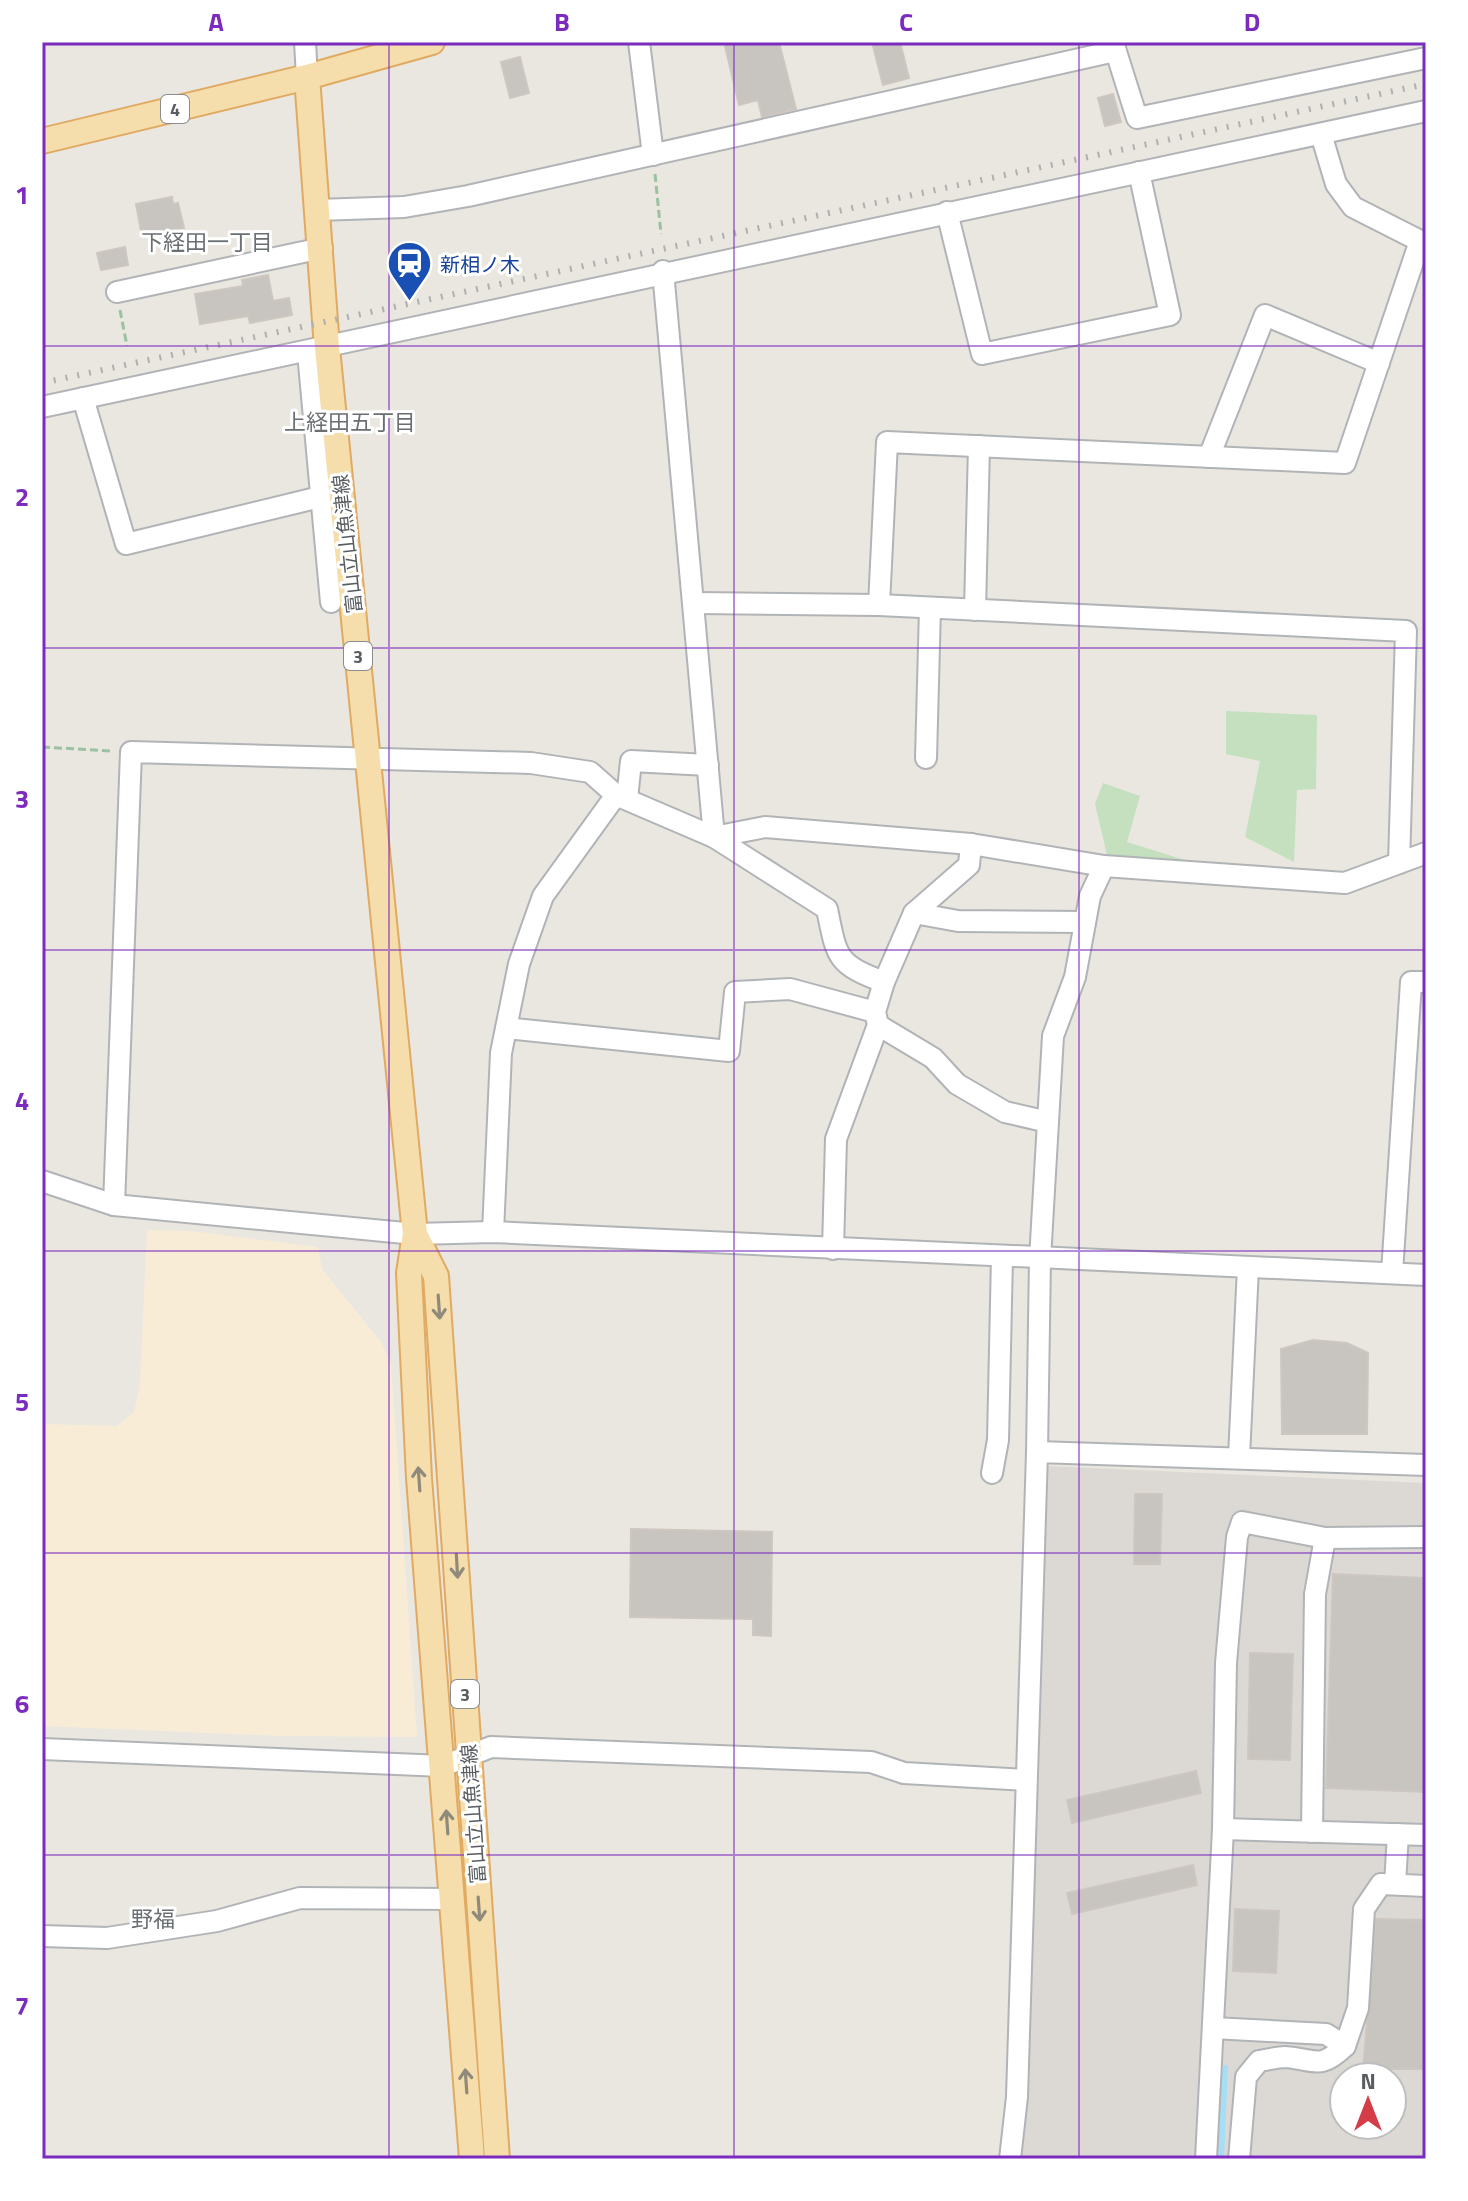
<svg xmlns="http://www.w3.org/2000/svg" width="1468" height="2201" font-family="'Titillium Web','Noto Sans JP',sans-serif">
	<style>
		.commercial { fill: #f9ecd7 }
		.industrial { fill: #dcd9d5; fill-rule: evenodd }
		.green { fill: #c4e0bf }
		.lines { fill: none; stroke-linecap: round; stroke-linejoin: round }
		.stream { stroke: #a6def5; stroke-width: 6 }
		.building { fill: #c8c4c0; stroke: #cec7c0; stroke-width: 2 }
		.minor-casing { stroke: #b1b4b7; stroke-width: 24 }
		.major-casing { stroke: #e0aa63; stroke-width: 28 }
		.path { stroke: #9bc2a0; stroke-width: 3; stroke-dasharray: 8 4; stroke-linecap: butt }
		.minor { stroke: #fff; stroke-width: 20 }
		.major { stroke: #f5deab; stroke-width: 24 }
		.rail { stroke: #afb0b0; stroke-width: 6; stroke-dasharray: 2 10; stroke-linecap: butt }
		.oneway { stroke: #908a7a }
		.grid { fill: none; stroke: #7b2cbf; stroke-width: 2; stroke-opacity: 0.55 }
		.labels { text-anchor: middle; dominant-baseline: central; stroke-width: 6; stroke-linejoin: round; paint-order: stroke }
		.shield { fill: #fff; stroke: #8b8e90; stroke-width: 2 }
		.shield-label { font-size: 18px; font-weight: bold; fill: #595d60 }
		.transit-label { font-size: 20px; fill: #164399; stroke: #fff; text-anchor: start }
		.street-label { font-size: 20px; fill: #595d60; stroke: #fff }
		.neighbourhood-label { font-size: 22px; fill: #6a6f72; stroke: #fff }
		.neatline { fill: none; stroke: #7b2cbf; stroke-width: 3 }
		.grid-label { font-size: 26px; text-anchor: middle; font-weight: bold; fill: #7b2cbf }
	</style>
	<rect width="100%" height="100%" fill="#eae7e0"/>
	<polygon class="commercial" points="147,1230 190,1231 318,1247 322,1269 381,1342 391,1364 417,1737 283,1736 42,1726 42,1424 117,1426 134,1412 140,1384"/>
	<path class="industrial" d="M1046,1466L1426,1483V2159H1018ZM1344,2077H1392V2125H1344Z"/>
	<g class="green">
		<polygon points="1226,711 1317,715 1316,789 1297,790 1294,862 1245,837 1260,761 1226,754"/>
		<polygon points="1103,783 1140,796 1127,842 1188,861 1186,867 1108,859 1095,804"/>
	</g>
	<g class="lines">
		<polyline class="stream" points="1221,2159 1225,2068"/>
	</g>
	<g class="building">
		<polygon points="724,42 779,42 796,109 762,117 758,100 739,105"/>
		<polygon points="872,42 900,42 909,78 883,85"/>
		<polygon points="520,57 529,93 510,98 501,62"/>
		<polygon points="1113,94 1121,122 1105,126 1098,98"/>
		<polygon points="172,197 173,204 178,203 184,228 142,236 136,204"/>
		<polygon points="125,247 128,265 101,270 97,253"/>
		<polygon points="268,275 273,301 289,298 292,315 250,323 248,316 200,324 195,294 243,286 242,280"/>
		<polygon points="1313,1340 1347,1343 1368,1353 1367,1434 1282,1434 1281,1349"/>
		<polygon points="1135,1494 1162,1494 1160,1564 1134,1564"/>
		<polygon points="631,1529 772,1532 771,1636 753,1635 753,1619 630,1617"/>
		<polygon points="1333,1574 1426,1578 1426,1792 1326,1788"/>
		<polygon points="1250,1653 1293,1654 1290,1760 1248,1759"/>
		<polygon points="1196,1771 1201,1793 1072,1823 1067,1800"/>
		<polygon points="1193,1865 1197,1885 1072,1914 1067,1893"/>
		<polygon points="1235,1909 1279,1911 1276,1973 1233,1971"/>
		<polygon points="1376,1919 1426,1920 1426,2069 1363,2069"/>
	</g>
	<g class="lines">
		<defs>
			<g id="minor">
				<polyline points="305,42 307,77"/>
				<polyline points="639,42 653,155"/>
				<polyline points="1113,42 1137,118 1426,58"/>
				<polyline points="1321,134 1336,184 1353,207 1426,244"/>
				<polyline points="318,210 404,207 468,196 1115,51"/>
				<polyline points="947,212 982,354 1170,315 1139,172"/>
				<polyline points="663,271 714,837"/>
				<polyline points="117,292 322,248"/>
				<polyline points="308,353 331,602"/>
				<polyline points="83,398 126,544 320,497"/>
				<polyline points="42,407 1426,111"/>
				<polyline points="1209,457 1265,315 1379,363"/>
				<polyline points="696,603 879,605 1406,631 1399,863"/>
				<polyline points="879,605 887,442 1345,463 1420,241"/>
				<polyline points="975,610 979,446"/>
				<polyline points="926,758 930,608"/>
				<polyline points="627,799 631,761 708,765"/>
				<polyline points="714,837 765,827 971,844 1104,866 1345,883 1426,853"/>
				<polyline points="914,913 958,921 1085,922"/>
				<polyline points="878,1025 933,1058 957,1084 1005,1112 1048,1122"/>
				<polyline points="506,1028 729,1051 735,992 790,989 875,1012"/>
				<polyline points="42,1181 114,1205 415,1234 493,1232 1426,1275"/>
				<path d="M114,1205L131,752L531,763L590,772L616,795L714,837L827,909C837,958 836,964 884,982L914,913L969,865L971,844"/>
				<polyline points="493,1232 501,1053 519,964 543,896 616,795"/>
				<polyline points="833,1249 836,1139 878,1025 875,1012 884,982"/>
				<polyline points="1392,1273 1411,982 1426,982"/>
				<polyline points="1037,1452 1040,1259 1053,1036 1075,977 1090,896 1104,866"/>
				<polyline points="1239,1457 1248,1267"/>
				<polyline points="992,1473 998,1440 1002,1257"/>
				<polyline points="42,1749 443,1766 491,1747 871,1762 904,1773 1025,1780"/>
				<polyline points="1223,1829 1426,1835"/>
				<polyline points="1312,1832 1315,1594 1325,1538"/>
				<polyline points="1395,1884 1398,1834"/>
				<polyline points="42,1936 107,1938 217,1921 300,1898 453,1899"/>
				<path d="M1213,2028L1326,2034L1345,2046C1319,2071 1315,2059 1285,2057C1277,2057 1267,2060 1259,2061L1246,2077L1239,2159"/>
				<polyline points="1345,2046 1358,2008 1364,1909 1381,1884 1426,1886"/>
				<polyline points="1010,2159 1017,2097 1037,1452 1426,1465"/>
				<polyline points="1206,2159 1223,1829 1226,1663 1237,1537 1242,1522 1325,1538 1426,1537"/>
			</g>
			<g id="major">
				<polyline points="307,77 327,348 415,1234 409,1273 419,1478 472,2159"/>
				<polyline points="42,141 307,77 432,42"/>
				<polyline points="415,1234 436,1276 497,2159"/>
			</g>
		</defs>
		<use href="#minor" class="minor-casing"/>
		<use href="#major" class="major-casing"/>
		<g class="path">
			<polyline points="655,174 661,234"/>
			<polyline points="120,310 127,346"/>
			<polyline points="42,747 112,751"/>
		</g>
		<use href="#minor" class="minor"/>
		<use href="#major" class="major"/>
		<polyline class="rail" points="42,383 1426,84"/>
	</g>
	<defs><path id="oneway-shaft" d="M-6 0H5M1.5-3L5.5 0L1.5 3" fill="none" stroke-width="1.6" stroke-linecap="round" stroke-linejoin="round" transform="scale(2)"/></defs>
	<g class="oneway">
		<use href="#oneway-shaft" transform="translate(439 1307) rotate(86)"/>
		<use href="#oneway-shaft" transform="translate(419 1479) rotate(-94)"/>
		<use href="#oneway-shaft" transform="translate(457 1566) rotate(87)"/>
		<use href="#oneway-shaft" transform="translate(447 1822) rotate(-94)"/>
		<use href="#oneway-shaft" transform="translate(479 1909) rotate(86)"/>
		<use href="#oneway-shaft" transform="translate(466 2081) rotate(-94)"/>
	</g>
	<path class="grid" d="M389,42V2159M734,42V2159M1079,42V2159M42,346H1426M42,648H1426M42,950H1426M42,1251H1426M42,1553H1426M42,1855H1426"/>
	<defs>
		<symbol id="station-pin" viewBox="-11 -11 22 30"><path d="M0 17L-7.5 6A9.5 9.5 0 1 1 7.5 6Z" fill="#1a4fb4" stroke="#fff"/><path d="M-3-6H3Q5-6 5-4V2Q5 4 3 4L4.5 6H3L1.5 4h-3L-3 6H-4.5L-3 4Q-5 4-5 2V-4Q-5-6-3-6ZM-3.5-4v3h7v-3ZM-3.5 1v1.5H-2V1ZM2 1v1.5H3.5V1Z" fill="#fff"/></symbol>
	</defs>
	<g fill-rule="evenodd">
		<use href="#station-pin" x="384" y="238" width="51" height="69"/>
	</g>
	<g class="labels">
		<g class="shield">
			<rect x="161" y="95" width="28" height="28" rx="6"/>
			<rect x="344" y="642" width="28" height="28" rx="6"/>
			<rect x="451" y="1680" width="28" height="28" rx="6"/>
		</g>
		<g class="shield-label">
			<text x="175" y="109">4</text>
			<text x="358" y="656">3</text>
			<text x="465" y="1694">3</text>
		</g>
		<g class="transit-label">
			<text x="440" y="264">新相ノ木</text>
		</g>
		<g class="street-label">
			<text transform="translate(347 544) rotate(-96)">富山立山魚津線</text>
			<text transform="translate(473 1814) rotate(-94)">富山立山魚津線</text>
		</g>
		<g class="neighbourhood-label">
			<text x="207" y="242">下経田一丁目</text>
			<text x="350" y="422">上経田五丁目</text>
			<text x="153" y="1919">野福</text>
		</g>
	</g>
	<rect width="1468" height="2201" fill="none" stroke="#ffffff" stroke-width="88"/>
	<g transform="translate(1368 2101)"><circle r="38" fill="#ffffff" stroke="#bdbebf" stroke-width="2"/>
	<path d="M0-6L14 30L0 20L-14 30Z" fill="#d43c48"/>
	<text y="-12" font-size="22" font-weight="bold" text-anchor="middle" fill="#595d60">N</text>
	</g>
	<rect x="44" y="44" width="1380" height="2113" class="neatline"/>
	<g class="grid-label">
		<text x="216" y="31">A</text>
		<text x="562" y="31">B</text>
		<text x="906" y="31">C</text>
		<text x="1252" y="31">D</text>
		<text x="22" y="204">1</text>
		<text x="22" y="506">2</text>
		<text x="22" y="808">3</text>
		<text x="22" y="1110">4</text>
		<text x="22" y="1411">5</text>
		<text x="22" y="1713">6</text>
		<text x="22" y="2015">7</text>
	</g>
</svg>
